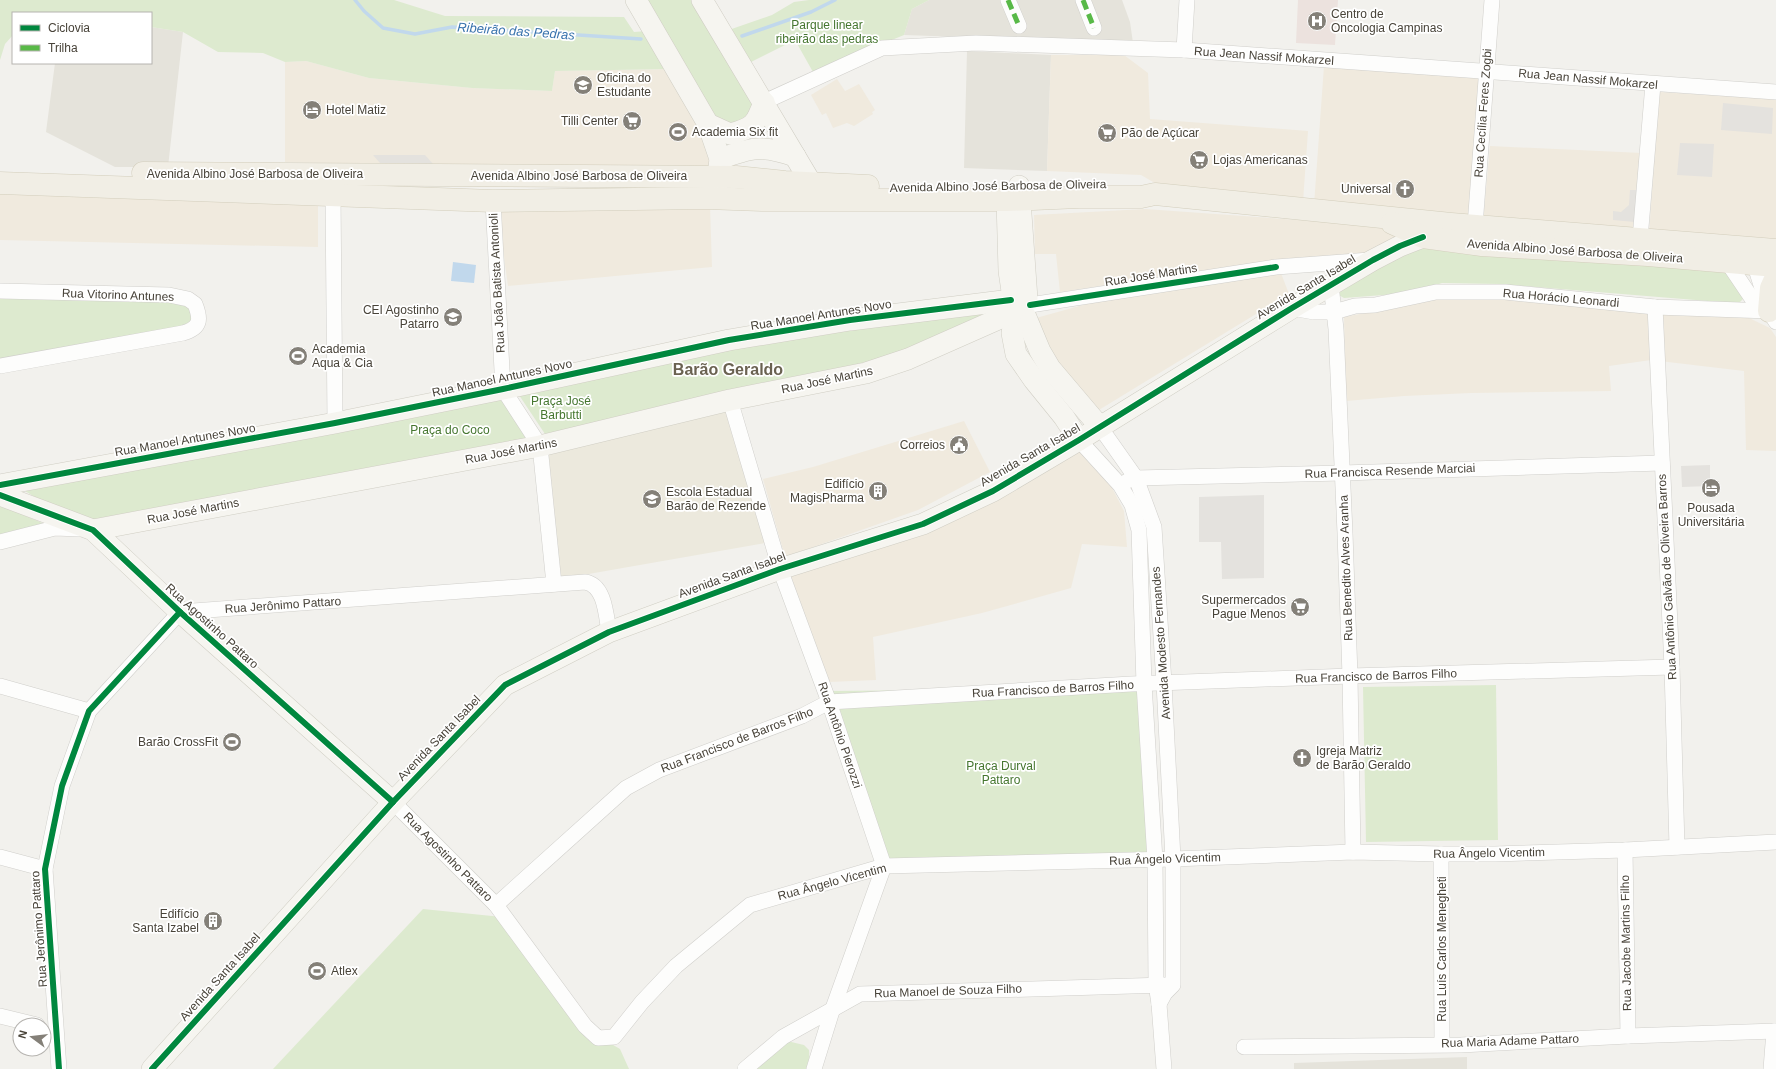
<svg xmlns="http://www.w3.org/2000/svg" width="1776" height="1069" font-family="Arial,sans-serif">
	<style>
		.residential { fill: #e5e3db }
		.commercial { fill: #f0eade }
		.education { fill: #ece9dd }
		.medical { fill: #ece2de }
		.green { fill: #ddeacf }
		.parking { fill: #e4e2de }
		.water { fill: #c1d8ec }
		.lines { fill: none; stroke-linecap: round; stroke-linejoin: round }
		.stream { stroke: #c1d8ec; stroke-width: 3.5 }
		.street-casing { stroke: #d0cfcb; stroke-width: 16 }
		.secondary-casing { stroke: #d0cec4; stroke-width: 22 }
		.primary-casing { stroke: #d3cebc; stroke-width: 23 }
		.street { stroke: #fdfdfc; stroke-width: 15 }
		.secondary { stroke: #f6f5f0; stroke-width: 21 }
		.primary { stroke: #f1eee5; stroke-width: 22 }
		.quiet { stroke: #58b947; stroke-width: 5; stroke-dasharray: 10 5; stroke-linecap: butt }
		.cycleway-casing { stroke: #fff; stroke-width: 8 }
		.cycleway { stroke: #00873e; stroke-width: 6 }
		.labels { text-anchor: middle; dominant-baseline: central; stroke-width: 3.5; stroke-linejoin: round; paint-order: stroke }
		.poi-label { font-size: 12px; fill: #484339; stroke: #fff; text-anchor: start }
		.park-label { font-size: 12px; fill: #45762f; stroke: #fff }
		.street-label { font-size: 12px; fill: #484339; stroke: #fff }
		.water-label { font-size: 13px; font-style: italic; fill: #3973ad; stroke: #fff }
		.district-label { font-size: 16px; font-weight: bold; fill: #6a6251; stroke: #fff }
	</style>
	<rect width="100%" height="100%" fill="#f2f1ed"/>
	<g class="residential">
		<polygon points="929,0 1122,0 1130,22 1133,43 904,35 912,9"/>
		<polygon points="151,27 183,32 168,167 115,167 46,132 55,63 151,63"/>
		<polygon points="967,51 1051,55 1047,171 964,168"/>
		<polygon points="1467,1057 1467,1069 1294,1069 1294,1063"/>
	</g>
	<g class="commercial">
		<polygon points="1051,55 1124,55 1148,73 1150,119 1308,131 1303,202 1160,186 1141,175 1047,171"/>
		<polygon points="306,61 369,78 472,88 552,91 555,71 678,69 708,124 713,171 285,162 285,62"/>
		<polygon points="1324,66 1481,75 1468,218 1314,205"/>
		<polygon points="837,79 845,91 859,84 875,110 872,112 873,114 854,126 847,123 833,128 826,113 822,115 811,95"/>
		<polygon points="1659,92 1776,99 1776,250 1649,234"/>
		<polygon points="1490,146 1642,153 1638,234 1483,221"/>
		<polygon points="0,189 318,200 318,247 0,240"/>
		<polygon points="710,206 712,267 508,286 497,207"/>
		<polygon points="1145,209 1383,226 1401,237 1361,257 1282,259 1060,292 1056,254 1035,254 1034,215"/>
		<polygon points="1279,268 1289,294 1094,413 1055,366 1036,318 1101,300"/>
		<polygon points="1504,298 1747,317 1770,328 1776,337 1776,451 1746,450 1744,371 1651,360 1609,366 1611,391 1471,393 1404,396 1346,401 1344,317 1437,299"/>
		<polygon points="964,421 990,472 918,510 785,557 763,479 813,467"/>
		<polygon points="1077,444 1108,480 1124,511 1127,547 1082,544 1071,588 982,613 873,637 876,680 829,682 787,572 918,531"/>
	</g>
	<polygon class="education" points="726,410 765,543 560,579 548,454"/>
	<polygon class="medical" points="1298,0 1338,0 1335,45 1296,43"/>
	<g class="green">
		<polygon points="0,0 394,0 445,16 624,17 634,32 647,31 671,69 555,71 552,91 472,88 369,78 306,61 285,62 263,53 218,52 183,32 151,27 151,13 13,13 13,35 5,44 0,60"/>
		<polygon points="639,0 698,0 723,32 772,15 794,2 809,0 929,0 912,9 904,35 813,72 795,40 739,68 759,103 737,128 709,119"/>
		<polygon points="1433,247 1726,270 1744,298 1740,302 1732,303 1500,284 1442,283 1410,293 1344,298 1337,294 1339,286 1404,252"/>
		<polygon points="0,293 187,301 195,326 0,362"/>
		<polygon points="1003,312 900,354 547,437 517,392 853,324"/>
		<polygon points="503,389 535,443 93,527 38,499 25,491"/>
		<polygon points="0,505 47,525 0,535"/>
		<polygon points="1496,685 1498,840 1366,842 1363,687"/>
		<polygon points="1138,688 1149,854 887,860 830,691"/>
		<polygon points="423,909 502,917 584,1028 620,1049 629,1069 273,1069"/>
		<polygon points="787,1041 804,1045 809,1050 810,1069 751,1069"/>
	</g>
	<g class="parking">
		<polygon points="1723,103 1773,108 1772,134 1721,130"/>
		<polygon points="1680,143 1714,144 1712,177 1677,175"/>
		<polygon points="373,155 425,155 433,164 380,163"/>
		<polygon points="1630,190 1640,190 1635,222 1613,220 1613,211 1621,212 1629,205"/>
		<polygon points="1710,465 1710,486 1682,487 1681,466"/>
		<polygon points="1264,495 1264,578 1222,579 1221,542 1199,542 1199,497"/>
	</g>
	<polygon class="water" points="453,262 476,265 474,283 451,281"/>
	<g class="lines">
		<g class="stream">
			<polyline points="355,0 364,11 383,28 415,34 452,27 641,39"/>
			<polyline points="742,36 811,12 835,0"/>
		</g>
		<defs>
			<g id="street">
				<polyline points="1008,0 1019,26"/>
				<polyline points="1083,0 1094,28"/>
				<polyline points="1184,50 1187,0"/>
				<polyline points="764,102 882,48 976,43 1184,50 1776,92"/>
				<polyline points="333,195 335,423"/>
				<polyline points="493,201 503,389 540,446 554,584"/>
				<polyline points="1475,226 1492,0"/>
				<polyline points="1640,239 1653,84"/>
				<polyline points="1752,256 1769,311 1776,322"/>
				<polyline points="1728,263 1755,303 1769,311"/>
				<polyline points="1331,285 1336,329 1345,533 1350,676 1353,852"/>
				<path d="M0,291L169,295L188,299L195,304C201,319 201,328 183,333L0,366"/>
				<polyline points="1030,305 1276,267 1370,260"/>
				<polyline points="1655,307 1672,667 1677,847"/>
				<polyline points="1292,308 1314,312 1334,312 1355,306 1375,305 1436,292 1505,292 1655,307 1769,311"/>
				<polyline points="730,400 780,569 829,702 884,866 832,1011 814,1069"/>
				<polyline points="1100,427 1136,478 1154,527 1164,683 1173,859 1173,985 1165,993 1159,1004"/>
				<polyline points="1079,440 1120,485 1132,505 1139,530 1144,684 1155,860 1156,984 1159,1004 1164,1069"/>
				<polyline points="1127,481 1136,478 1342,473 1662,463"/>
				<polyline points="0,542 55,528 79,529"/>
				<polyline points="0,686 89,711"/>
				<polyline points="393,802 496,905 585,1026 598,1038 614,1037 642,1002 676,966 750,905 884,866 1173,859 1353,852 1441,854 1495,854 1625,850 1776,842"/>
				<polyline points="1625,850 1628,1036"/>
				<polyline points="1441,854 1442,1044"/>
				<polyline points="0,857 45,869"/>
				<polyline points="496,905 626,788 659,770 802,716 829,702 1131,684 1350,676 1672,667"/>
				<polyline points="0,1016 37,1025"/>
				<polyline points="1244,1047 1461,1045 1628,1036 1776,1031"/>
				<path d="M59,1069L45,869L62,786L89,711L180,612L585,582C605,585 606,615 609,632"/>
				<polyline points="745,1069 783,1037 860,994 1165,985"/>
				<polyline points="1771,1069 1774,1031"/>
			</g>
			<g id="secondary">
				<polyline points="636,0 708,124 720,159 716,194"/>
				<polyline points="702,0 811,183"/>
				<path d="M708,124L730,134C754,128 756,124 764,102"/>
				<path d="M720,159C752,147 762,145 795,156"/>
				<polyline points="1019,186 1027,299"/>
				<polyline points="1007,200 1009,271 1013,298"/>
				<polyline points="1025,315 1040,351 1050,368 1100,427"/>
				<polyline points="1015,316 1012,333 1016,354 1034,380 1064,417 1079,440"/>
				<polyline points="0,485 335,423 503,389 729,340 850,320 1011,300"/>
				<polyline points="0,495 93,530 180,612 393,802"/>
				<polyline points="93,530 540,446 730,400 866,373 908,359 1012,313"/>
				<polyline points="152,1069 393,802 505,685 609,632 780,569 923,524 993,491 1079,440 1292,308 1373,260 1400,246 1423,237"/>
			</g>
			<g id="primary">
				<polyline points="143,173 736,177 785,182 868,186"/>
				<polyline points="0,183 493,201 706,198 762,200 1007,200 1079,197 1141,197 1155,194 1451,224 1776,250"/>
				<polyline points="1392,223 1423,237 1482,245 1648,255 1776,266"/>
				<polyline points="1769,311 1771,288 1776,277"/>
			</g>
		</defs>
		<use href="#street" class="street-casing"/>
		<use href="#secondary" class="secondary-casing"/>
		<use href="#primary" class="primary-casing"/>
		<use href="#street" class="street"/>
		<use href="#secondary" class="secondary"/>
		<use href="#primary" class="primary"/>
		<g class="quiet">
			<polyline points="1008,0 1019,26"/>
			<polyline points="1083,0 1094,28"/>
		</g>
		<defs>
			<g id="cycleway">
				<polyline points="1030,305 1276,267"/>
				<polyline points="0,485 335,423 503,389 729,340 850,320 1011,300"/>
				<polyline points="0,495 93,530 180,612 393,802"/>
				<polyline points="59,1069 45,869 62,786 89,711 180,612"/>
				<polyline points="152,1069 393,802 505,685 609,632 780,569 923,524 993,491 1079,440 1292,308 1373,260 1400,246 1423,237"/>
			</g>
		</defs>
		<use href="#cycleway" class="cycleway-casing"/>
		<use href="#cycleway" class="cycleway"/>
	</g>
	<defs>
		<symbol id="hospital-disc" viewBox="-11 -11 22 22"><circle r="9.5" fill="#848078" stroke="#fff"/><path d="M-5-5h3v3.5h4V-5h3V5h-3V1.5h-4V5h-3Z" fill="#fff"/></symbol>
		<symbol id="school-disc" viewBox="-11 -11 22 22"><circle r="9.5" fill="#848078" stroke="#fff"/><path d="M0-5L7-2L0 1L-7-2ZM-4 1L0 2.5L4 1V4Q0 6-4 4Z" fill="#fff"/></symbol>
		<symbol id="hotel-disc" viewBox="-11 -11 22 22"><circle r="9.5" fill="#848078" stroke="#fff"/><path d="M-6-4.5h1.5V1H6V5H4.5V3h-9V5H-6ZM-4 0a1.8 1.8 0 1 1 3.6 0ZM.5 0V-2.5h3Q6-2.5 6 0Z" fill="#fff"/></symbol>
		<symbol id="supermarket-disc" viewBox="-11 -11 22 22"><circle r="9.5" fill="#848078" stroke="#fff"/><path d="M-6-5.5h2.5l.6 2H6L4.5 2H-2.5L-4.4-4H-6ZM-1.5 3.2a1.3 1.3 0 1 0 .1 0ZM3 3.2a1.3 1.3 0 1 0 .1 0Z" fill="#fff"/></symbol>
		<symbol id="stadium-disc" viewBox="-11 -11 22 22"><circle r="9.5" fill="#848078" stroke="#fff"/><path d="M0-5a6.5 5 0 1 0 0 10a6.5 5 0 1 0 0-10ZM-3.5-1.8h7v3.6h-7Z" fill="#fff"/></symbol>
		<symbol id="church-disc" viewBox="-11 -11 22 22"><circle r="9.5" fill="#848078" stroke="#fff"/><path d="M-1.2-6h2.4v3.5h3.3v2.4h-3.3V6h-2.4V-.1h-3.3v-2.4h3.3Z" fill="#fff"/></symbol>
		<symbol id="civic-disc" viewBox="-11 -11 22 22"><circle r="9.5" fill="#848078" stroke="#fff"/><path d="M-.6-6.5H3V-4.5H.6V-3L4-1V1h2V6H-6V1h2V-1L-.6-3ZM-1.2 2.5V6h2.4V2.5Z" fill="#fff"/></symbol>
		<symbol id="building-disc" viewBox="-11 -11 22 22"><circle r="9.5" fill="#848078" stroke="#fff"/><path d="M-4-6H4V6H1V3H-1V6H-4ZM-2.5-4.3h1.7v1.8h-1.7ZM.8-4.3h1.7v1.8H.8ZM-2.5-1h1.7V.8h-1.7ZM.8-1h1.7V.8H.8Z" fill="#fff"/></symbol>
	</defs>
	<g fill-rule="evenodd">
		<use href="#hospital-disc" x="1306" y="10" width="22" height="22"/>
		<use href="#school-disc" x="572" y="74" width="22" height="22"/>
		<use href="#hotel-disc" x="301" y="99" width="22" height="22"/>
		<use href="#supermarket-disc" x="621" y="110" width="22" height="22"/>
		<use href="#stadium-disc" x="667" y="121" width="22" height="22"/>
		<use href="#supermarket-disc" x="1096" y="122" width="22" height="22"/>
		<use href="#supermarket-disc" x="1188" y="149" width="22" height="22"/>
		<use href="#church-disc" x="1394" y="178" width="22" height="22"/>
		<use href="#school-disc" x="442" y="306" width="22" height="22"/>
		<use href="#stadium-disc" x="287" y="345" width="22" height="22"/>
		<use href="#civic-disc" x="948" y="434" width="22" height="22"/>
		<use href="#hotel-disc" x="1700" y="477" width="22" height="22"/>
		<use href="#building-disc" x="867" y="480" width="22" height="22"/>
		<use href="#school-disc" x="641" y="488" width="22" height="22"/>
		<use href="#supermarket-disc" x="1289" y="596" width="22" height="22"/>
		<use href="#stadium-disc" x="221" y="731" width="22" height="22"/>
		<use href="#church-disc" x="1291" y="747" width="22" height="22"/>
		<use href="#building-disc" x="202" y="910" width="22" height="22"/>
		<use href="#stadium-disc" x="306" y="960" width="22" height="22"/>
	</g>
	<g class="labels">
		<g class="poi-label">
			<text x="1331" y="14">Centro de<tspan x="1331" dy="14">Oncologia Campinas</tspan></text>
			<text x="597" y="78">Oficina do<tspan x="597" dy="14">Estudante</tspan></text>
			<text x="326" y="110">Hotel Matiz</text>
			<text x="618" y="121" text-anchor="end">Tilli Center</text>
			<text x="692" y="132">Academia Six fit</text>
			<text x="1121" y="133">Pão de Açúcar</text>
			<text x="1213" y="160">Lojas Americanas</text>
			<text x="1391" y="189" text-anchor="end">Universal</text>
			<text x="439" y="310" text-anchor="end">CEI Agostinho<tspan x="439" dy="14">Patarro</tspan></text>
			<text x="312" y="349">Academia<tspan x="312" dy="14">Aqua &amp; Cia</tspan></text>
			<text x="945" y="445" text-anchor="end">Correios</text>
			<text x="864" y="484" text-anchor="end">Edifício<tspan x="864" dy="14">MagisPharma</tspan></text>
			<text x="666" y="492">Escola Estadual<tspan x="666" dy="14">Barão de Rezende</tspan></text>
			<text x="1711" y="508" text-anchor="middle">Pousada<tspan x="1711" dy="14">Universitária</tspan></text>
			<text x="1286" y="600" text-anchor="end">Supermercados<tspan x="1286" dy="14">Pague Menos</tspan></text>
			<text x="218" y="742" text-anchor="end">Barão CrossFit</text>
			<text x="1316" y="751">Igreja Matriz<tspan x="1316" dy="14">de Barão Geraldo</tspan></text>
			<text x="199" y="914" text-anchor="end">Edifício<tspan x="199" dy="14">Santa Izabel</tspan></text>
			<text x="331" y="971">Atlex</text>
		</g>
		<g class="park-label">
			<text x="827" y="25">Parque linear<tspan x="827" dy="14">ribeirão das pedras</tspan></text>
			<text x="561" y="401">Praça José<tspan x="561" dy="14">Barbutti</tspan></text>
			<text x="450" y="430">Praça do Coco</text>
			<text x="1001" y="766">Praça Durval<tspan x="1001" dy="14">Pattaro</tspan></text>
		</g>
		<g class="street-label">
			<text transform="translate(1264 56) rotate(4)">Rua Jean Nassif Mokarzel</text>
			<text transform="translate(1588 79) rotate(5)">Rua Jean Nassif Mokarzel</text>
			<text transform="translate(1483 113) rotate(-86)">Rua Cecília Feres Zogbi</text>
			<text x="255" y="174">Avenida Albino José Barbosa de Oliveira</text>
			<text x="579" y="176">Avenida Albino José Barbosa de Oliveira</text>
			<text transform="translate(998 186) rotate(-1)">Avenida Albino José Barbosa de Oliveira</text>
			<text transform="translate(1575 251) rotate(4)">Avenida Albino José Barbosa de Oliveira</text>
			<text transform="translate(1151 275) rotate(-9)">Rua José Martins</text>
			<text transform="translate(497 283) rotate(-93)">Rua João Batista Antonioli</text>
			<text transform="translate(1306 287) rotate(-31)">Avenida Santa Isabel</text>
			<text transform="translate(118 295) rotate(2)">Rua Vitorino Antunes</text>
			<text transform="translate(1561 298) rotate(5)">Rua Horácio Leonardi</text>
			<text transform="translate(821 315) rotate(-9)">Rua Manoel Antunes Novo</text>
			<text transform="translate(502 378) rotate(-12)">Rua Manoel Antunes Novo</text>
			<text transform="translate(827 380) rotate(-12)">Rua José Martins</text>
			<text transform="translate(185 440) rotate(-10)">Rua Manoel Antunes Novo</text>
			<text transform="translate(511 451) rotate(-11)">Rua José Martins</text>
			<text transform="translate(1030 455) rotate(-30)">Avenida Santa Isabel</text>
			<text transform="translate(1390 471) rotate(-2)">Rua Francisca Resende Marciai</text>
			<text transform="translate(193 511) rotate(-11)">Rua José Martins</text>
			<text transform="translate(1346 568) rotate(-92)">Rua Benedito Alves Aranha</text>
			<text transform="translate(732 575) rotate(-20)">Avenida Santa Isabel</text>
			<text transform="translate(1667 577) rotate(-93)">Rua Antônio Galvão de Oliveira Barros</text>
			<text transform="translate(283 605) rotate(-4)">Rua Jerônimo Pattaro</text>
			<text transform="translate(212 626) rotate(42)">Rua Agostinho Pattaro</text>
			<text transform="translate(1161 643) rotate(-94)">Avenida Modesto Fernandes</text>
			<text transform="translate(1376 676) rotate(-2)">Rua Francisco de Barros Filho</text>
			<text transform="translate(1053 689) rotate(-3)">Rua Francisco de Barros Filho</text>
			<text transform="translate(840 735) rotate(71)">Rua Antônio Pierozzi</text>
			<text transform="translate(439 738) rotate(-46)">Avenida Santa Isabel</text>
			<text transform="translate(737 740) rotate(-21)">Rua Francisco de Barros Filho</text>
			<text transform="translate(1489 853) rotate(-1)">Rua Ângelo Vicentim</text>
			<text transform="translate(448 857) rotate(45)">Rua Agostinho Pattaro</text>
			<text transform="translate(1165 859) rotate(-2)">Rua Ângelo Vicentim</text>
			<text transform="translate(832 882) rotate(-15)">Rua Ângelo Vicentim</text>
			<text transform="translate(39 929) rotate(-94)">Rua Jerônimo Pattaro</text>
			<text transform="translate(1626 943) rotate(-91)">Rua Jacobe Martins Filho</text>
			<text transform="translate(1442 949) rotate(-90)">Rua Luís Carlos Menegheti</text>
			<text transform="translate(220 977) rotate(-48)">Avenida Santa Isabel</text>
			<text transform="translate(948 991) rotate(-2)">Rua Manoel de Souza Filho</text>
			<text transform="translate(1510 1041) rotate(-2)">Rua Maria Adame Pattaro</text>
		</g>
		<g class="water-label">
			<text transform="translate(516 31) rotate(4)">Ribeirão das Pedras</text>
		</g>
		<g class="district-label">
			<text x="728" y="369">Barão Geraldo</text>
		</g>
	</g>
	<rect x="12" y="12" width="140" height="52" fill="#ffffff" stroke="#b6b4b0"/>
	<rect x="20" y="25" width="20" height="6" fill="#00873e" stroke="#b6b4b0"/>
	<text x="48" y="32" font-size="12" fill="#484339">Ciclovia</text>
	<rect x="20" y="45" width="20" height="6" fill="#58b947" stroke="#b6b4b0"/>
	<text x="48" y="52" font-size="12" fill="#484339">Trilha</text>
	<g transform="translate(32 1037) rotate(285)"><circle r="19" fill="#ffffff" stroke="#b6b4b0"/>
	<path d="M0-3L7 15L0 10L-7 15Z" fill="#848078"/>
	<text y="-6" font-size="11" font-weight="bold" text-anchor="middle" fill="#484339">N</text>
	</g>
</svg>
